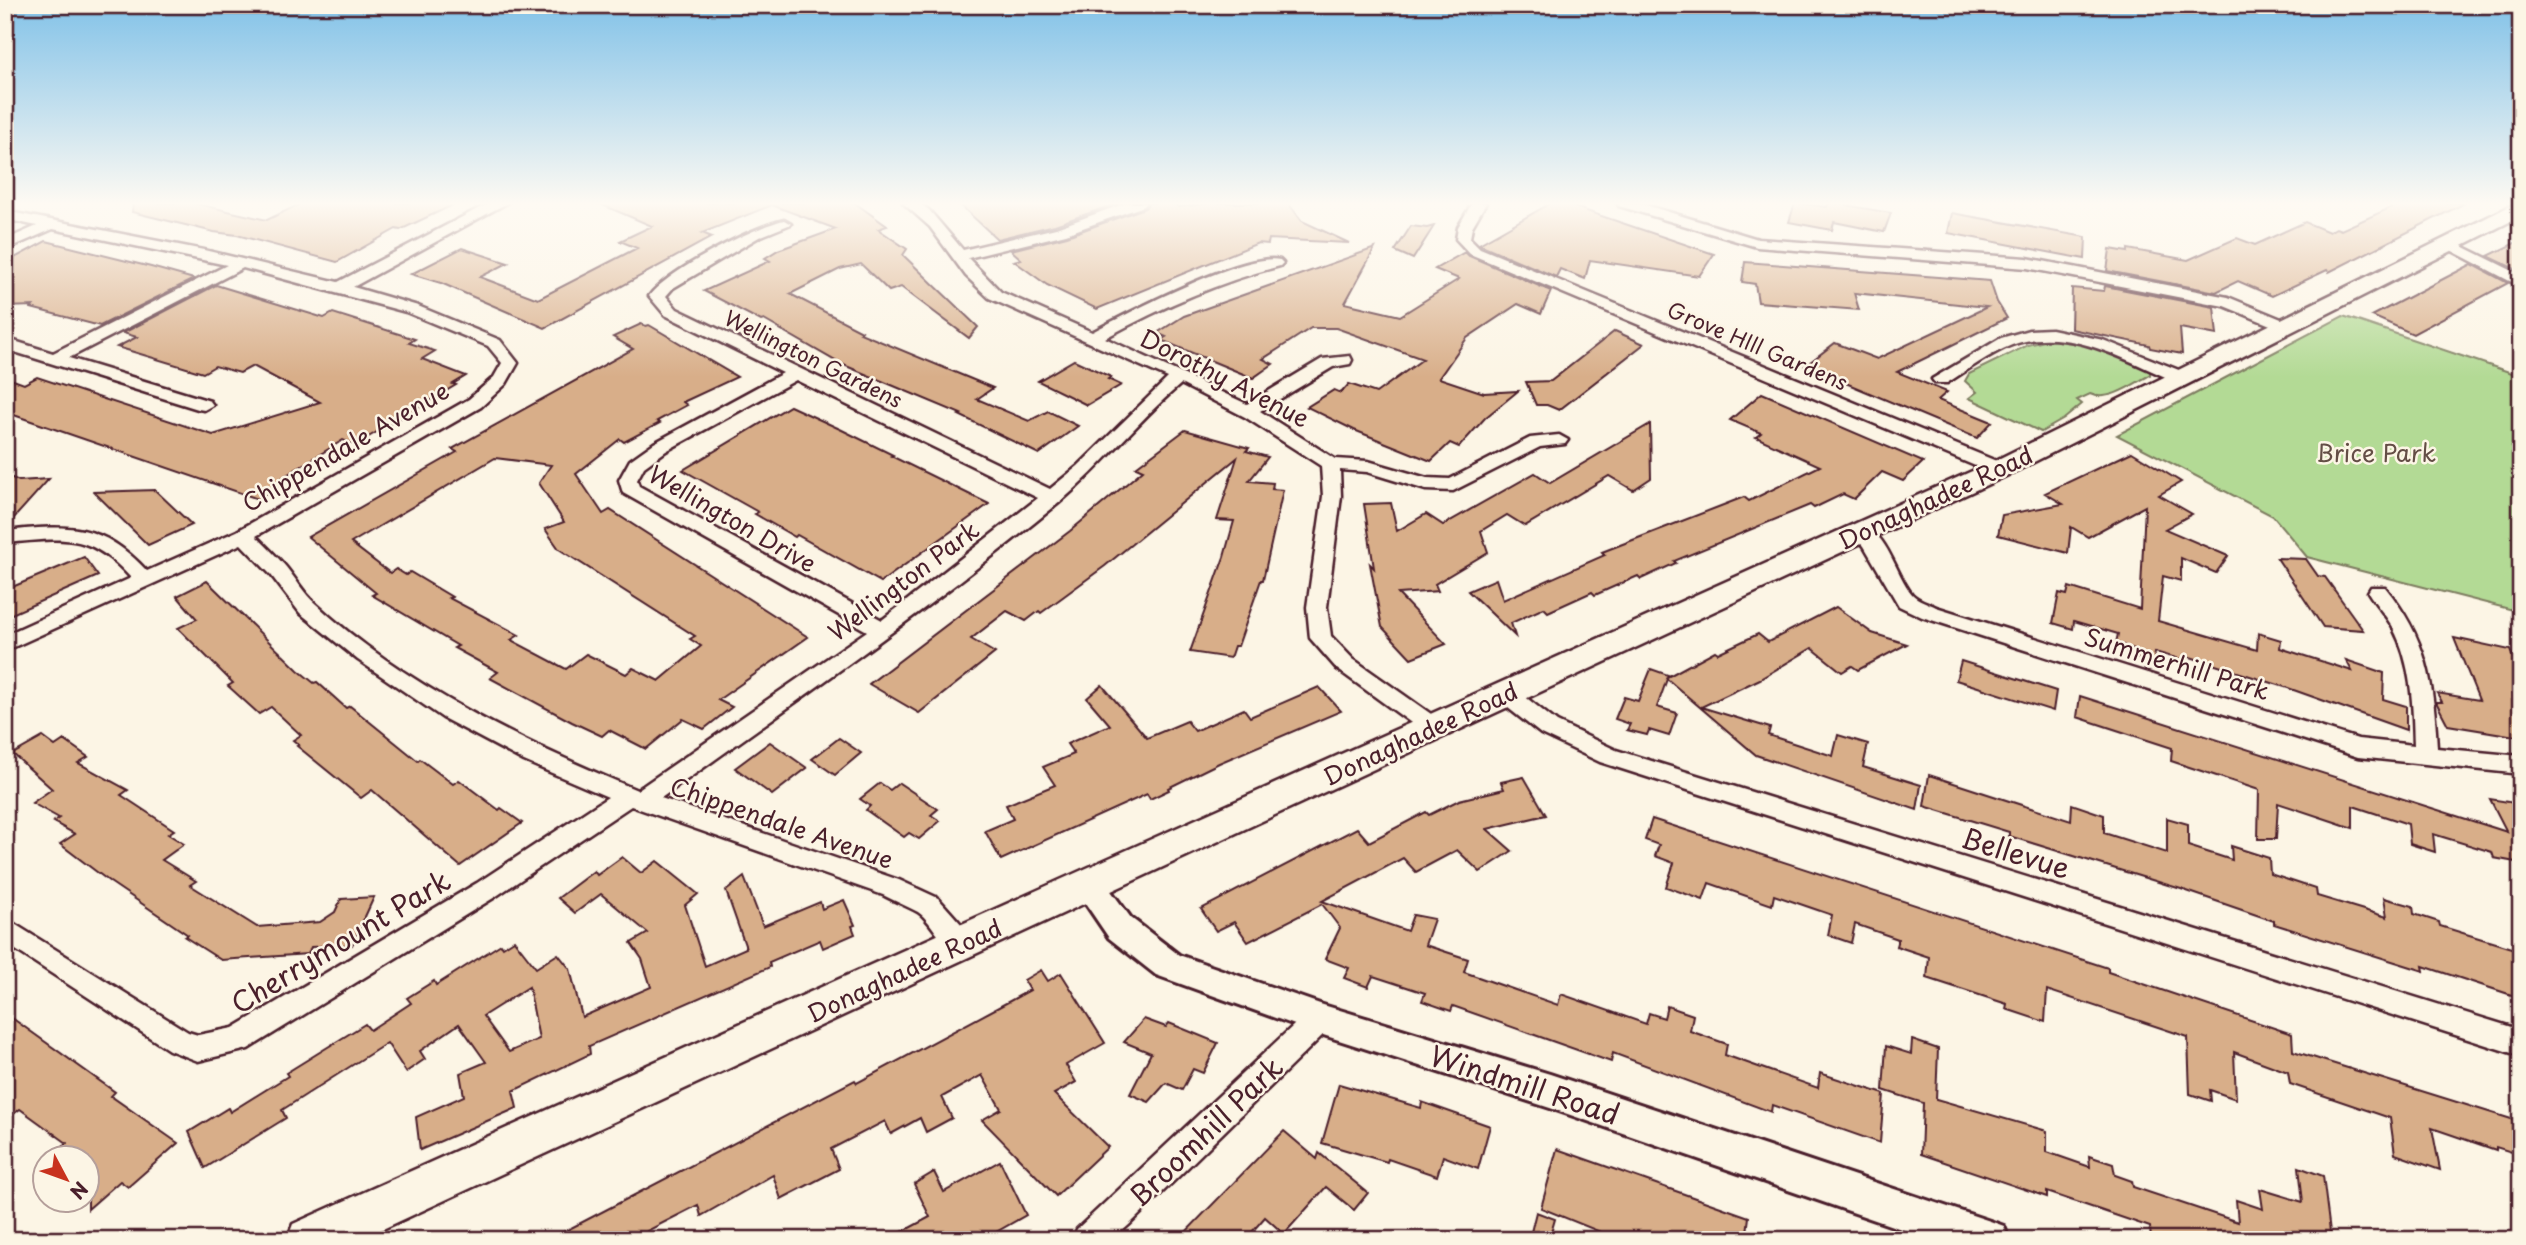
<svg xmlns="http://www.w3.org/2000/svg" width="2526" height="1245" font-family="'Playpen Sans',sans-serif">
	<style>
		.green { fill: #b3da95; stroke: #7e7c60; stroke-width: 2 }
		.building { fill: #d8ae89; stroke: #4a1f2b; stroke-width: 2; fill-rule: evenodd }
		.lines { fill: none; stroke-linecap: round; stroke-linejoin: round }
		.minor-casing { stroke: #4a1f2b; stroke-width: 5 }
		.tertiary-casing { stroke: #4a1f2b; stroke-width: 6 }
		.secondary-casing { stroke: #4a1f2b; stroke-width: 5 }
		.minor { fill: #fcf5e5; fill-rule: evenodd }
		.tertiary { fill: #fcf5e5; fill-rule: evenodd }
		.secondary { fill: #fcf5e5; fill-rule: evenodd }
		.labels { text-anchor: middle; dominant-baseline: central; stroke-width: 5; stroke-linejoin: round; paint-order: stroke }
		.far-street-label { font-size: 21px; fill: #4a1f2b; stroke: #fcf5e5 }
		.street-label { font-size: 24px; fill: #4a1f2b; stroke: #fcf5e5 }
		.park-label { font-size: 24px; fill: #644e46; stroke: #fcf5e5 }
		.near-street-label { font-size: 28px; fill: #4a1f2b; stroke: #fcf5e5 }
	</style>
	<rect width="100%" height="100%" fill="#fcf5e5"/>
	<filter id="ink" filterUnits="userSpaceOnUse"><feTurbulence type="fractalNoise" baseFrequency=".0143" numOctaves="2"/><feDisplacementMap in="SourceGraphic" scale="14" xChannelSelector="R" yChannelSelector="G"/><feConvolveMatrix kernelMatrix="1 2 1 2 8 2 1 2 1" color-interpolation-filters="sRGB"/></filter>
	<g filter="url(#ink)">
		<g class="green">
			<polygon points="2343,316 2521,376 2521,612 2307,557 2273,516 2117,435"/>
			<path d="M2049,340C2082,340 2123,353 2150,372V375C2135,383 2108,403 2090,394L2077,400L2082,404L2064,419L2041,432L1969,398L1977,392L1965,381L1969,374L2028,345Z"/>
		</g>
		<g class="building">
			<polygon points="133,203 193,203 267,220 302,203 457,203 400,230 396,229 337,262 237,235 214,232 132,212"/>
			<polygon points="598,203 855,203 887,226 878,229 907,249 903,255 978,327 969,338 901,287 889,291 861,264 840,269 790,294 862,331 860,333 993,388 977,399 1029,421 1048,411 1078,426 1039,454 959,415 961,414 839,363 764,320 761,321 704,291 770,261 765,258 778,250 836,229 772,205 702,233 712,237 545,328 441,283 411,274 462,248 508,263 480,277 538,299 637,248 620,241 652,226"/>
			<polygon points="958,203 1118,203 1055,225 997,239"/>
			<polygon points="1149,203 1172,203 1179,207 1213,203 1288,203 1302,221 1349,243 1269,239 1268,244 1258,243 1097,309 1047,285 1014,261 1021,259 1011,250 1067,236 1145,208"/>
			<polygon points="1551,203 1563,203 1714,254 1699,276 1590,260 1585,279 1560,269 1556,277 1479,244"/>
			<polygon points="1795,203 1827,207 1828,203 1834,203 1891,213 1884,232 1834,222 1832,230 1789,222"/>
			<polygon points="2401,203 2465,203 2329,272 2327,270 2272,296 2238,281 2216,292 2107,271 2110,249 2128,252 2128,249 2188,260 2237,238 2255,245 2305,222 2329,232 2336,228 2341,230"/>
			<polygon points="1952,213 2086,237 2085,259 1948,233"/>
			<polygon points="1411,226 1427,228 1434,226 1413,259 1395,251"/>
			<polygon points="2521,240 2521,272 2488,256"/>
			<polygon points="46,241 151,267 194,279 100,326 31,308 33,306 5,307 5,263"/>
			<polygon points="1375,248 1345,303 1400,316 1459,279 1435,269 1465,252 1469,256 1551,291 1541,314 1518,304 1467,338 1439,378 1484,393 1518,391 1485,418 1459,447 1450,443 1431,461 1354,430 1307,407 1334,390 1341,393 1349,384 1376,393 1423,359 1336,328 1311,328 1263,359 1273,364 1253,378 1161,340 1166,337 1157,333 1184,316"/>
			<polygon points="1745,262 1990,281 1997,302 2007,318 1897,372 1947,392 1938,400 1992,422 1977,438 1805,366 1835,343 1877,359 1987,307 1854,293 1859,310 1758,302 1755,284 1742,282"/>
			<polygon points="2472,264 2508,283 2413,334 2372,316"/>
			<polygon points="216,285 324,318 333,313 415,339 409,343 435,351 422,359 466,376 453,384 456,385 355,445 343,440 274,483 280,485 258,499 5,412 5,377 24,384 37,377 213,435 320,402 253,366 240,373 215,366 203,373 117,347 137,337 123,333"/>
			<polygon points="2105,286 2214,307 2217,335 2180,328 2182,354 2150,348 2149,345 2071,329 2072,288 2104,291"/>
			<path d="M641,324L646,326L649,325L737,377L683,402L687,405L657,421L660,423L624,442L620,439L576,474L603,514L610,510L808,637L718,700L732,707L704,729L683,719L646,749L609,730L602,736L572,722L490,678L498,672L454,648L458,646L372,595L376,593L308,537L457,452L452,449L633,349L613,337ZM495,458L551,465L539,483L564,522L545,529L559,549L695,636L690,639L701,646L659,681L633,668L626,674L586,654L566,669L511,640L519,635L449,598L452,597L410,572L406,575L396,569L390,573L351,543Z"/>
			<polygon points="1615,331 1644,344 1559,410 1547,405 1536,405 1526,382 1551,381"/>
			<polygon points="1074,360 1111,377 1108,379 1121,385 1087,405 1038,381"/>
			<polygon points="1762,393 1923,462 1903,481 1882,472 1854,499 1843,494 1814,508 1810,505 1674,561 1676,563 1641,579 1638,576 1595,595 1592,592 1548,612 1544,608 1511,623 1515,636 1468,591 1496,579 1503,600 1605,555 1602,552 1744,497 1749,501 1820,466 1756,437 1761,433 1730,420"/>
			<polygon points="790,406 842,430 893,455 891,456 989,504 881,582 797,535 795,537 755,514 758,512 683,470"/>
			<polygon points="1650,424 1651,478 1633,490 1609,476 1525,526 1507,515 1481,531 1488,552 1435,584 1438,591 1398,594 1446,644 1411,658 1382,627 1370,564 1374,568 1364,504 1391,503 1397,531 1426,514 1443,525 1535,473 1550,483"/>
			<polygon points="1185,430 1249,448 1246,451 1268,457 1249,481 1273,483 1272,489 1283,490 1263,580 1261,580 1238,646 1234,646 1230,658 1190,652 1224,557 1234,521 1217,520 1237,458 1105,566 1041,613 1039,611 1026,621 1007,611 971,639 995,653 919,713 869,684 1070,531 1143,470 1136,467"/>
			<polygon points="2132,452 2181,482 2159,495 2192,514 2165,529 2228,556 2216,573 2181,558 2181,581 2163,576 2158,621 2257,650 2258,633 2281,640 2280,648 2352,671 2346,660 2384,673 2383,699 2406,706 2406,730 2288,688 2184,655 2183,660 2155,652 2154,660 2137,659 2137,650 2116,643 2118,634 2074,621 2073,629 2053,623 2059,593 2067,595 2069,587 2140,609 2145,506 2088,537 2071,527 2068,553 1998,535 2002,515 2063,504 2045,493"/>
			<polygon points="5,475 19,481 49,479 5,528"/>
			<polygon points="155,490 192,525 148,545 94,492"/>
			<polygon points="84,557 98,576 5,617 5,590"/>
			<polygon points="2277,558 2306,559 2318,576 2325,577 2363,630 2323,627"/>
			<polygon points="207,581 298,670 314,683 317,682 346,708 350,706 418,761 420,759 453,784 459,780 499,810 501,808 522,823 460,866 372,790 361,798 297,746 299,745 293,740 301,735 271,707 259,714 228,686 233,683 178,628 197,619 177,596"/>
			<polygon points="1836,607 1872,633 1907,644 1858,670 1852,666 1842,672 1812,648 1760,679 1701,707 1770,728 1768,735 1833,756 1838,735 1868,744 1863,767 1921,785 1917,810 1756,755 1667,679 1657,707 1677,713 1669,736 1649,730 1647,735 1627,730 1630,724 1615,719 1624,697 1638,701 1651,669 1668,675 1667,677 1715,651 1718,653 1758,634 1768,642"/>
			<polygon points="2454,638 2510,650 2521,675 2521,737 2448,725 2436,702 2442,702 2437,693 2479,700"/>
			<polygon points="1961,661 2056,691 2053,711 1956,680"/>
			<polygon points="1102,685 1147,738 1187,721 1195,731 1244,709 1250,717 1319,687 1341,711 1219,763 1168,788 1169,790 1150,799 1147,794 1001,860 985,831 1013,819 1006,805 1055,785 1043,767 1074,754 1067,744 1110,725 1087,698"/>
			<polygon points="2080,696 2507,832 2490,799 2521,804 2521,863 2494,858 2492,852 2433,834 2435,852 2410,844 2408,824 2353,806 2353,828 2278,803 2276,839 2258,839 2259,790 2171,761 2172,748 2077,717"/>
			<polygon points="43,737 55,746 64,740 88,757 78,763 128,790 121,795 174,830 168,834 184,844 162,860 196,881 190,885 257,927 320,922 335,912 341,899 374,897 352,945 311,947 308,954 221,960 185,937 188,935 110,882 60,844 75,834 53,822 59,818 32,803 52,789 13,754"/>
			<polygon points="839,738 861,753 835,775 812,759"/>
			<polygon points="770,742 807,768 772,795 735,768"/>
			<polygon points="1929,775 2071,821 2072,804 2104,815 2104,833 2167,853 2167,818 2188,824 2188,846 2232,860 2231,846 2269,858 2270,874 2316,889 2317,896 2387,917 2384,898 2413,906 2414,914 2439,922 2440,926 2521,951 2521,998 2423,966 2424,971 2274,924 2274,921 2181,889 2009,836 2009,832 1924,806"/>
			<polygon points="1524,777 1546,815 1487,829 1512,851 1480,872 1457,850 1416,872 1403,858 1322,901 1407,931 1413,915 1434,919 1425,945 1468,959 1464,972 1558,1005 1561,994 1646,1024 1649,1013 1664,1018 1667,1006 1693,1015 1690,1031 1727,1044 1725,1055 1818,1088 1820,1073 1884,1094 1880,1143 1772,1105 1771,1112 1613,1053 1611,1062 1453,1006 1451,1011 1422,1001 1425,993 1373,976 1368,987 1344,978 1349,968 1325,959 1340,928 1322,904 1248,942 1234,922 1216,931 1201,909 1357,828 1369,842 1426,812 1429,815 1459,800 1504,789 1501,782"/>
			<polygon points="880,783 890,790 899,783 938,809 931,815 940,821 919,839 909,833 904,837 866,810 870,806 860,799"/>
			<polygon points="1652,819 2108,968 2108,972 2292,1034 2293,1051 2521,1122 2521,1155 2496,1147 2496,1150 2432,1128 2440,1170 2395,1154 2390,1118 2290,1084 2288,1072 2234,1052 2236,1099 2210,1090 2211,1101 2190,1094 2188,1037 2047,990 2045,1022 2006,1009 2007,1004 1927,978 1929,957 1896,946 1898,939 1855,924 1851,943 1828,935 1832,915 1774,895 1772,905 1709,883 1703,900 1666,887 1674,863 1655,856 1659,845 1645,840"/>
			<path d="M622,857L641,873L657,861L698,894L685,905L705,966L746,948L726,891L744,877L763,926L820,902L822,909L844,900L855,925L852,926L855,934L823,948L820,940L769,962L770,967L589,1046L590,1054L513,1091L517,1108L420,1150L416,1117L464,1096L460,1073L486,1062L459,1024L420,1051L425,1059L406,1072L387,1043L282,1110L286,1118L205,1168L189,1132L228,1108L230,1112L288,1076L286,1073L365,1024L370,1030L411,1003L407,998L434,981L436,985L501,944L503,947L514,940L536,968L558,954L570,969L582,1017L651,987L642,959L631,943L648,933L601,894L575,913L558,898L594,871L597,875ZM529,987L539,1039L509,1052L483,1016Z"/>
			<polygon points="1041,970 1048,981 1061,973 1105,1043 1066,1065 1076,1082 1054,1094 1108,1147 1056,1196 982,1120 1001,1109 982,1075 942,1097 952,1118 926,1132 920,1118 891,1134 885,1121 831,1149 839,1169 781,1199 773,1175 701,1216 698,1205 647,1231 649,1240 548,1240 855,1080 857,1083 1008,1002 1030,990 1024,980"/>
			<polygon points="5,1013 115,1092 111,1096 178,1143 128,1187 120,1181 88,1209 88,1158 50,1158 67,1143 20,1109 5,1121"/>
			<polygon points="1144,1019 1166,1027 1169,1023 1218,1043 1203,1073 1193,1069 1182,1090 1166,1083 1149,1102 1130,1094 1151,1053 1124,1042"/>
			<polygon points="1912,1040 1938,1049 1936,1099 2047,1131 2047,1152 2090,1167 2089,1156 2113,1164 2115,1175 2132,1181 2133,1187 2238,1222 2236,1200 2263,1209 2260,1189 2303,1202 2299,1167 2323,1176 2331,1240 2151,1240 2150,1227 2047,1192 2047,1197 1921,1154 1923,1103 1883,1090 1886,1046 1911,1054"/>
			<polygon points="1339,1084 1421,1108 1422,1102 1490,1126 1478,1169 1443,1156 1437,1176 1388,1159 1387,1162 1322,1143"/>
			<polygon points="1284,1131 1317,1159 1319,1153 1368,1193 1354,1210 1326,1187 1284,1234 1265,1217 1245,1240 1178,1240"/>
			<polygon points="1557,1149 1749,1217 1746,1240 1688,1240 1669,1232 1667,1240 1620,1240 1541,1208"/>
			<polygon points="1000,1161 1026,1215 982,1240 887,1240 930,1217 914,1184 934,1172 944,1192"/>
			<polygon points="1536,1212 1555,1219 1549,1240 1529,1240"/>
		</g>
		<g class="lines">
			<defs>
				<g id="minor">
					<path d="M489,203H507L353,287L418,306L500,340L518,363L506,384L481,407L256,536C266,546 277,556 286,567C296,579 304,594 316,604C406,687 525,743 637,790L867,631L623,493L619,480L630,460L654,443L783,373L665,315L649,296C669,270 751,228 784,220L791,224L759,237L673,288L666,296L677,309L1050,489L1078,466L1168,378L989,298L966,276L930,227L903,203H919L929,210L963,250L1056,228L1126,203H1146L1144,206L1066,234L968,258L1001,292L1092,332C1126,314 1246,251 1280,260L1283,263L1280,266C1218,282 1162,307 1105,338L1247,404L1322,359L1350,356L1352,360L1350,364L1333,367L1260,411L1335,459L1368,461L1427,478L1450,479L1530,438L1559,435L1568,440L1565,444L1540,447L1453,491L1426,490L1367,472L1340,470L1341,496L1327,607L1331,636L1353,659L1441,721L1444,727L1441,733L1433,735L1425,733L1337,669L1310,638L1307,607L1323,496L1321,466L1245,417L1181,384C1138,420 1103,466 1060,502C932,607 796,702 661,798L899,880L938,898L971,935L975,943L971,951C945,960 936,924 918,912C907,906 894,901 883,895L631,806L495,897L248,1049L198,1061L169,1050L5,943V918L188,1032L198,1035L233,1028L477,883L608,797L524,761L443,718L358,660L300,613L271,575L241,544L5,651V635L131,578C89,531 64,538 5,543V531C69,525 100,521 147,571L237,531L469,399L494,377L502,363L488,346L406,312L243,268L69,358L210,401L213,405L204,410L198,409L5,349V341L11,340L53,353L227,265L53,229L5,250V240L37,226L5,219V211L204,250L338,282ZM796,380L1038,498L882,620L639,486L637,480L644,467L666,451Z"/>
					<polygon points="1472,203 1486,203 1472,227 1470,238 1480,248 2006,465 2008,469 1999,475 1992,473 1470,254 1456,239 1458,227"/>
					<polygon points="1617,203 1639,203 1758,239 2027,258 2228,297 2291,323 2293,326 2285,331 2224,306 2027,268 1757,247 1619,206"/>
					<polygon points="2448,239 2521,275 2521,287 2443,246 2441,243 2443,240"/>
					<path d="M2051,329L2103,340L2189,374L2191,378L2189,382H2177C2128,362 2067,324 2012,345C1989,354 1968,370 1947,383H1935L1932,379L2001,338L2029,330Z"/>
					<path d="M1860,525C1888,532 1895,574 1912,594C1917,600 1929,603 1936,607L2358,739L2414,745C2413,706 2412,664 2393,628C2386,615 2375,604 2368,592L2371,587H2385C2427,638 2434,683 2437,748L2521,756V774L2358,757L1922,617L1899,606L1864,546L1850,531L1853,527Z"/>
					<polygon points="1506,686 1514,688 1557,722 1616,750 2521,1030 2521,1056 1600,762 1541,734 1498,700 1495,694 1498,688"/>
					<polygon points="1320,1007 1330,1010 1334,1019 1330,1028 1129,1225 1112,1240 1073,1240 1077,1229 1310,1010"/>
				</g>
				<polygon id="tertiary" points="1089,872 1100,876 1131,918 1179,955 1320,1004 1550,1074 1990,1221 2004,1226 2009,1240 1933,1240 1550,1108 1320,1034 1156,975 1109,938 1073,885 1078,876"/>
				<polygon id="secondary" points="2521,203 2521,216 2008,475 359,1240 287,1240 293,1224 1990,463 2514,204"/>
			</defs>
			<use href="#minor" class="minor-casing"/>
			<use href="#tertiary" class="tertiary-casing"/>
			<use href="#secondary" class="secondary-casing"/>
			<use href="#minor" class="minor"/>
			<use href="#tertiary" class="tertiary"/>
			<use href="#secondary" class="secondary"/>
		</g>
	</g>
	<linearGradient id="sky" x2="0" y2="1"><stop stop-color="#82c2e8"/><stop offset="0.54" stop-color="#fefaf3"/><stop offset="1" stop-color="#fefaf3" stop-opacity="0"/></linearGradient>
	<rect width="2526" height="377" fill="url(#sky)"/>
	<g class="labels">
		<g class="far-street-label">
			<text transform="translate(1758 345) rotate(23)">Grove HIll Gardens</text>
			<text transform="translate(814 358) rotate(26)">Wellington Gardens</text>
		</g>
		<g class="street-label">
			<text transform="translate(1225 377) rotate(27)">Dorothy Avenue</text>
			<text transform="translate(345 446) rotate(-30)">Chippendale Avenue</text>
			<text transform="translate(1935 497) rotate(-25)">Donaghadee Road</text>
			<text transform="translate(733 518) rotate(30)">Wellington Drive</text>
			<text transform="translate(903 580) rotate(-37)">Wellington Park</text>
			<text transform="translate(2177 663) rotate(17)">Summerhill Park</text>
			<text transform="translate(1420 733) rotate(-25)">Donaghadee Road</text>
			<text transform="translate(782 822) rotate(19)">Chippendale Avenue</text>
			<text transform="translate(904 970) rotate(-25)">Donaghadee Road</text>
		</g>
		<g class="park-label">
			<text x="2376" y="452">Brice Park</text>
		</g>
		<g class="near-street-label">
			<text transform="translate(2016 852) rotate(17)">Bellevue</text>
			<text transform="translate(340 941) rotate(-31)">Cherrymount Park</text>
			<text transform="translate(1525 1084) rotate(18)">Windmill Road</text>
			<text transform="translate(1205 1131) rotate(-44)">Broomhill Park</text>
		</g>
	</g>
	<rect width="2526" height="1245" fill="none" stroke="#fcf5e5" stroke-width="28"/>
	<rect x="14" y="14" width="2498" height="1217" fill="none" stroke="#4a1f2b" stroke-width="2.5" filter="url(#ink)"/>
	<g transform="translate(66 1179) rotate(131)"><circle r="33" fill="#fcf5e5" stroke="#b59f9b" stroke-width="2"/>
	<path d="M0-5L12 26L0 18L-12 26Z" fill="#c8321e"/>
	<text y="-10" font-size="19" font-weight="bold" text-anchor="middle" fill="#4a1f2b">N</text>
	</g>
</svg>
